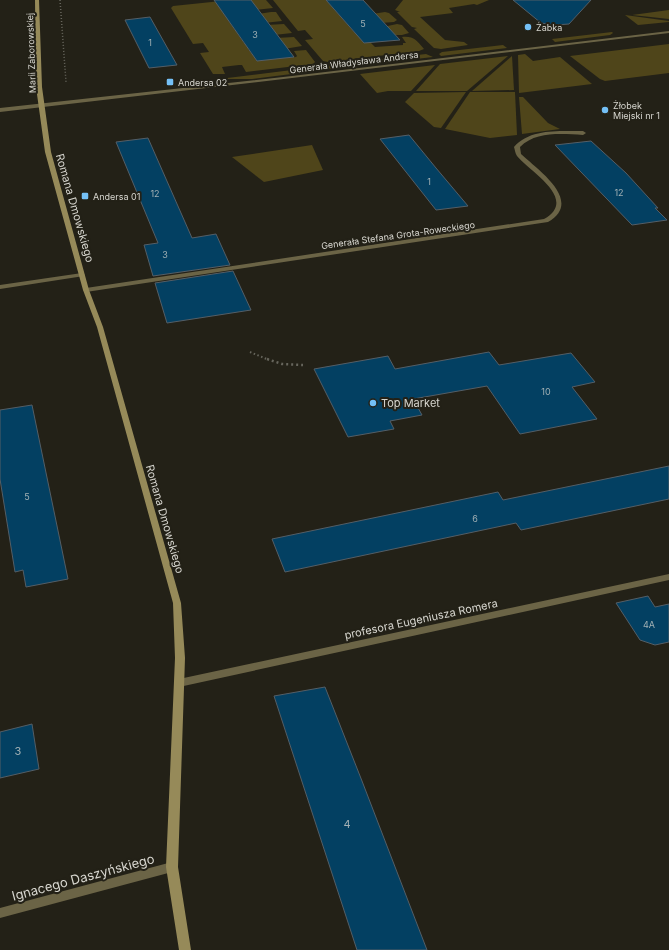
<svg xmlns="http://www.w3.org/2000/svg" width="669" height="950" font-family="Inter,sans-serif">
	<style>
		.green { fill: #4f451a }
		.building { fill: #034062; stroke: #545e66 }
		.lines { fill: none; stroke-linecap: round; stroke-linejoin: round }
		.path-far2 { stroke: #67665d; stroke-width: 1.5; stroke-dasharray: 1 2; stroke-linecap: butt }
		.path-far1 { stroke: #67665d; stroke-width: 2; stroke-dasharray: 1.5 2.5; stroke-linecap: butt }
		.path { stroke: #67665d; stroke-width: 2.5; stroke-dasharray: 2 3; stroke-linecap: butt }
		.lane { fill: #6b6446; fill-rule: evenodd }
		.street { fill: #6b6446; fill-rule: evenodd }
		.secondary { fill: #968a59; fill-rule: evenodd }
		.poi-dot { fill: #74c0f6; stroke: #232117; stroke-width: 1.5 }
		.labels { text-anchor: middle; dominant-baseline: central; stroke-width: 4; stroke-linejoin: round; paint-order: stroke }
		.number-label { font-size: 9px; fill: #a2b0b4 }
		.far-poi-label { font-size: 9px; fill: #d7d6cf; stroke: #232117; text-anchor: start }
		.far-street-label { font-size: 9px; fill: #d7d6cf; stroke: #232117 }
		.street-label { font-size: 11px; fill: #d7d6cf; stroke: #232117 }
		.poi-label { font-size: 11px; fill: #d7d6cf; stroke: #232117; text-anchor: start }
		.near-number-label { font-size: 11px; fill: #a2b0b4 }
		.near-street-label { font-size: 13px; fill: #d7d6cf; stroke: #232117 }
	</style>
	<rect width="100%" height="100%" fill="#232117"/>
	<g class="green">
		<polygon points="231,0 266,0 273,8 255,10 228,20 235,30 238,30 237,33 244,43 247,43 251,48 248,49 252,54 281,58 296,57 297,56 294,51 306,50 315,62 313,64 246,72 242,65 239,65 222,67 225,74 213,74 200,53 209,52 203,43 193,44 171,8 173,6"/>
		<path d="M273,0H326L354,32L370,42L375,47L403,45V43H406L402,37C414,36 416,40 424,49L419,51L328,62L323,61L305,40L313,39L305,30L298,31Z"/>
		<polygon points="403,0 489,0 477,5 474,4 449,8 453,13 420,17 445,40 464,42 468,45 441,49 434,48 414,29 417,28 412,27 397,12 400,12 395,10"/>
		<polygon points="669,10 669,19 632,15"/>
		<polygon points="271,12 276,12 282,21 264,23 258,14"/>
		<polygon points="385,12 389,13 397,20 394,22 380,23 372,14"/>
		<polygon points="625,15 669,21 669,22 638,25"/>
		<polygon points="284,24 292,33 274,35 266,25"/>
		<polygon points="397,24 402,25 409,33 402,35 391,35 383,27"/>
		<polygon points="612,32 613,33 610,35 555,42 552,39"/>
		<polygon points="294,37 302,46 284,49 276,38"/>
		<polygon points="669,44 669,73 605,81 600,79 570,56"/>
		<polygon points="503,45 507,48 441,56 439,54 442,52"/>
		<polygon points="426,54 433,57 330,69 328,67 330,65"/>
		<polygon points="525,54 533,61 560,57 592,84 519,93 518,55"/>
		<polygon points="508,56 467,91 416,91 440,64"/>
		<polygon points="512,56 514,90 472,91"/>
		<polygon points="435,65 411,91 388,91 377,93 360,74"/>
		<polygon points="316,67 323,70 252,79 219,79"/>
		<polygon points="466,92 441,128 434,127 405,102 414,93"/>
		<polygon points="470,92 515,92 517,135 490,138 445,129"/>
		<polygon points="519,97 523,97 548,123 560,129 522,134"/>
		<polygon points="312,145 323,170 264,182 232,157"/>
	</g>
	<g class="building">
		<polygon points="214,0 251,0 294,57 257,61"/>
		<polygon points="326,0 363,0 400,40 364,43"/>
		<polygon points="513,0 591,0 569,24 555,25 541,23"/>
		<polygon points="150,17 177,65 149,68 125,20"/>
		<polygon points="409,135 436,168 468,206 436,210 380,139"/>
		<polygon points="148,138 192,238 216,234 230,265 153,276 144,245 158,243 116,142"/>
		<polygon points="591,141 626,173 658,208 655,208 667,220 632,225 555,145"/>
		<polygon points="233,271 251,310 167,323 155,283"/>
		<polygon points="489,352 499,365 571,353 595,382 572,387 597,419 520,434 487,386 413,399 422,415 390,421 394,429 348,437 314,369 388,356 395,369"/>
		<polygon points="32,405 68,579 26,587 23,570 15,572 0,479 0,410"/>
		<polygon points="669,466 669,499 521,530 516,523 285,572 272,539 498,492 503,500"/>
		<polygon points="648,596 655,607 669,604 669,642 655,645 640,640 616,603"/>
		<polygon points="325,687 362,781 427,950 357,950 274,696"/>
		<polygon points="32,724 39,769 0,778 0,732"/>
	</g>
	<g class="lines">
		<polyline class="path-far2" points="60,0 66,82"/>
		<polyline class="path-far1" points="250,352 269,360"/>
		<polyline class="path" points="267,359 282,364 303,365"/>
		<path class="lane" d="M567,131H583L586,133L583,135C562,134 536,131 520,147L521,154C538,170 584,201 548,222L86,292L83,290L86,288L544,219C579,199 530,172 517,156C515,153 515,150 514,147C527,132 548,131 567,131Z"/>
		<g class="street">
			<polygon points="669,31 669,33 292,78 0,112 0,108 292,76"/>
			<polygon points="82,273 85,275 84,276 0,289 0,285"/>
			<polygon points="669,574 669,580 179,687 176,686 174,683 176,680 179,679"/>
			<polygon points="172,862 176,864 178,867 176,870 172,872 0,918 0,908"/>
		</g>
		<polygon class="secondary" points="35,0 39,0 42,87 51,152 89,290 103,327 181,603 185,658 178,867 191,950 179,950 166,867 175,658 173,603 97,327 83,290 45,152 36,87"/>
	</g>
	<g class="poi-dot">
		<circle cx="528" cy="27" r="4"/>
		<rect x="166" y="78" width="8" height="8" rx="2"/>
		<circle cx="605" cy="110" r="4"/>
		<rect x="81" y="192" width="8" height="8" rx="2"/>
		<circle cx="373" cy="403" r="4"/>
	</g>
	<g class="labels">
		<g class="number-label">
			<text x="363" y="23">5</text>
			<text x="255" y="34">3</text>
			<text x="150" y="42">1</text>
			<text x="429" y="181">1</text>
			<text x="619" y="192">12</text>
			<text x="155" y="193">12</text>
			<text x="165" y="254">3</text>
			<text x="546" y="391">10</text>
			<text x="27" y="496">5</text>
			<text x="475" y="518">6</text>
			<text x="649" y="624">4A</text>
		</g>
		<g class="far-poi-label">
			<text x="536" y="27">Żabka</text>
			<text x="178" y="82">Andersa 02</text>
			<text x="613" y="105">Żłobek<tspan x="613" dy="10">Miejski nr 1</tspan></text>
			<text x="93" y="196">Andersa 01</text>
		</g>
		<g class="far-street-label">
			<text transform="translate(31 53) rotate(-92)">Marii Zaborowskiej</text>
			<text transform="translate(354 62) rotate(-7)">Generała Władysława Andersa</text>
			<text transform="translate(398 235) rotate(-8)">Generała Stefana Grota-Roweckiego</text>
		</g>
		<g class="street-label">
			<text transform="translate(75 208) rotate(74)">Romana Dmowskiego</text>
			<text transform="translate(165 519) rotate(74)">Romana Dmowskiego</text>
			<text transform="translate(421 619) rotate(-12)">profesora Eugeniusza Romera</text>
		</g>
		<g class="poi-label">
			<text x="381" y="403">Top Market</text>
		</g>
		<g class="near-number-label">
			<text x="18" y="751">3</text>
			<text x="347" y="824">4</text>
		</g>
		<g class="near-street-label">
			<text transform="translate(83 877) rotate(-15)">Ignacego Daszyńskiego</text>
		</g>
	</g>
</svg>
